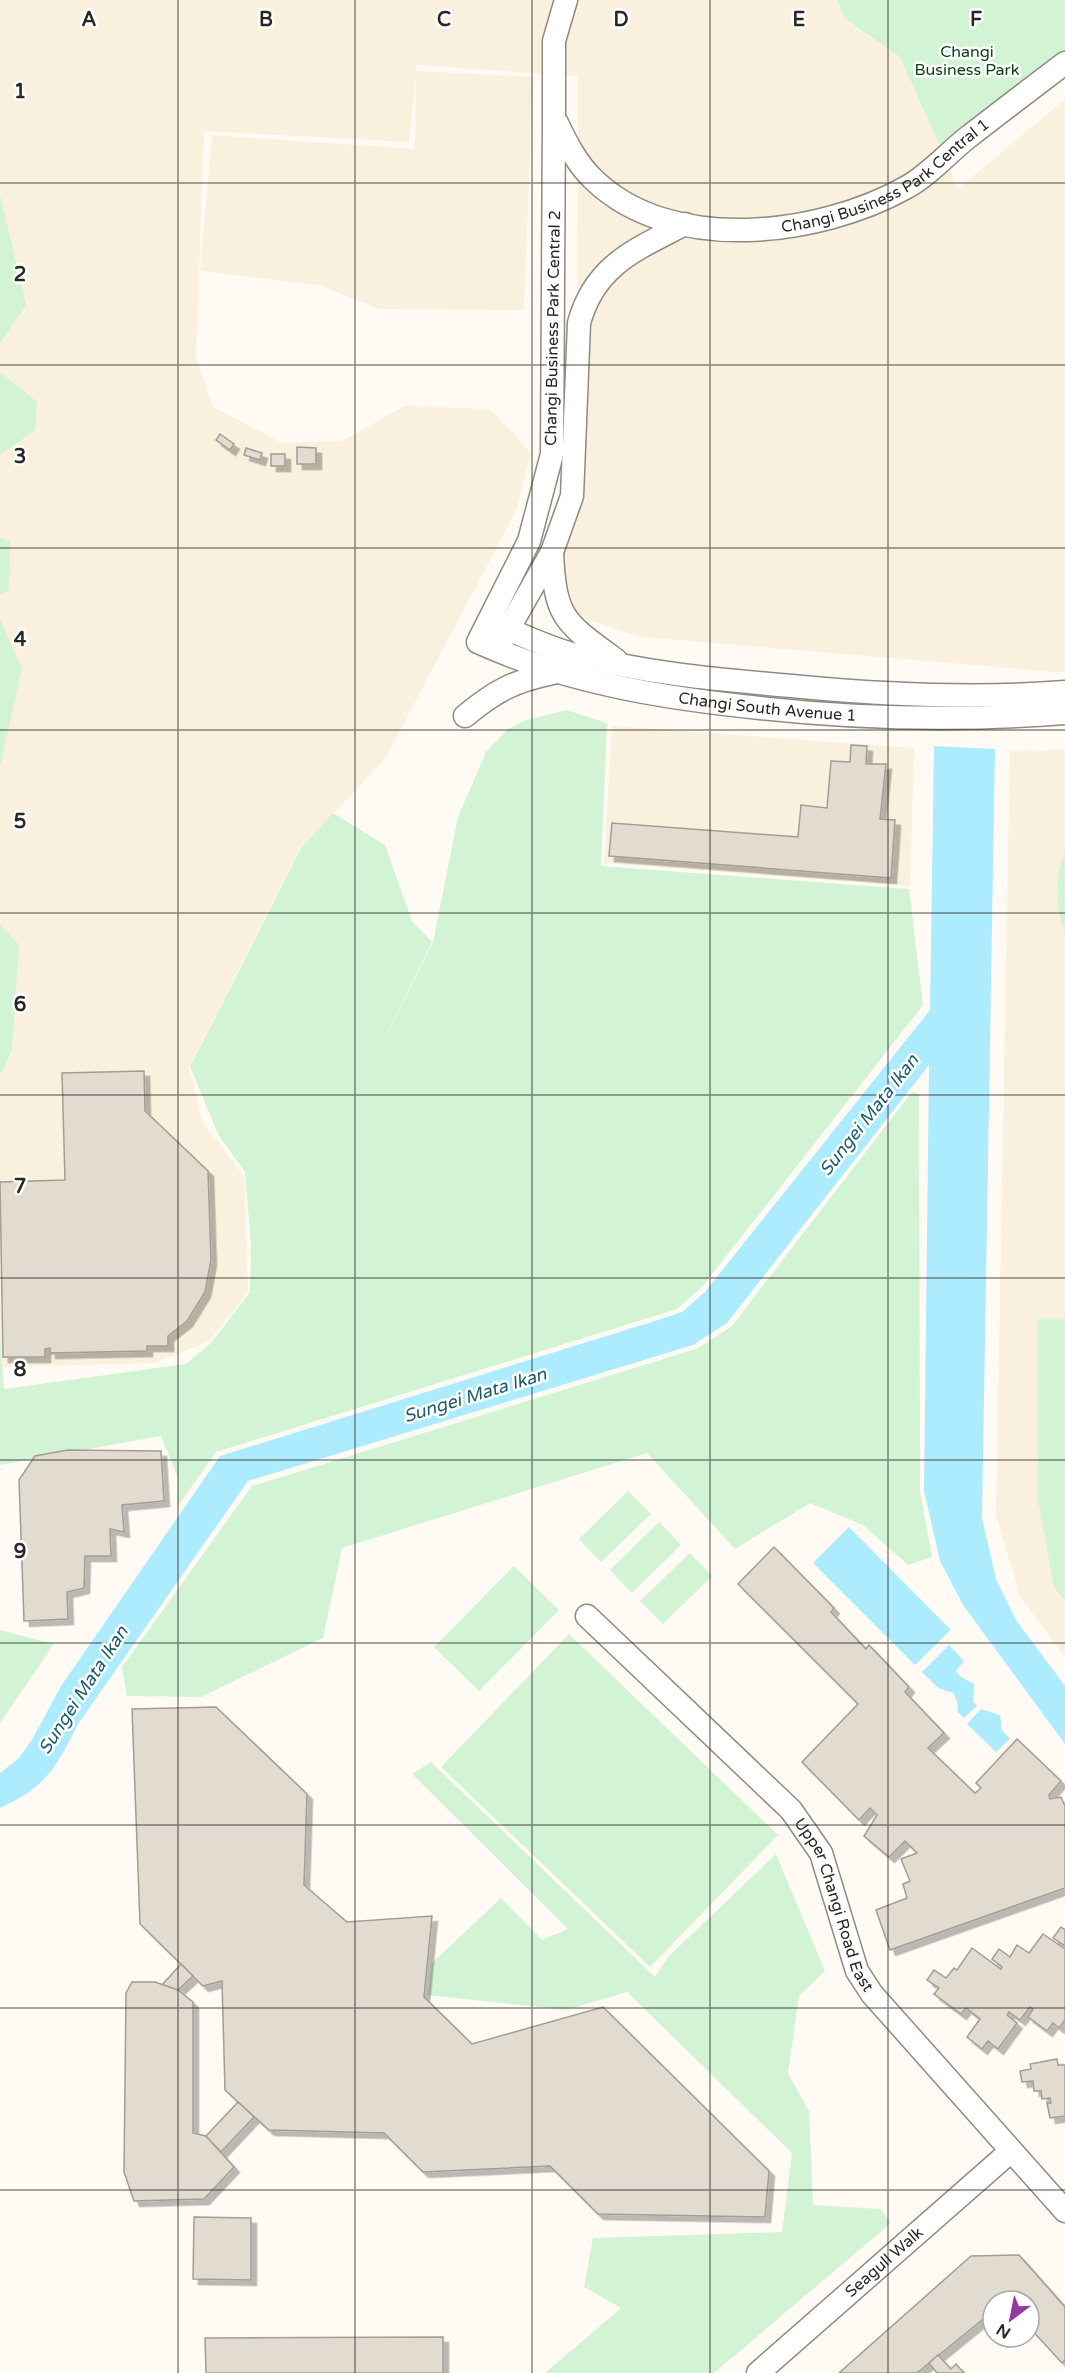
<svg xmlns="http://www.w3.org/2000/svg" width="1065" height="2373" font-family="'Varela Round',sans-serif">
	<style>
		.built { fill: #f9f0dd }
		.green { fill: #d2f3d4 }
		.water { fill: #adebfe }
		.building { fill: #e1dbd0; stroke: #a39d93; stroke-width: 1.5; filter: url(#shadow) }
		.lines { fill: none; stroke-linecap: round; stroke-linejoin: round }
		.minor-casing { stroke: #908b81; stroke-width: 25 }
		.minor { stroke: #fff; stroke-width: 22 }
		.grid { fill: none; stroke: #292723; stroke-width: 1.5; stroke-opacity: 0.55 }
		.labels { text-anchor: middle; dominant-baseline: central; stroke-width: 5; stroke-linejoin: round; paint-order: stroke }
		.park-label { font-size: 16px; fill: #063f14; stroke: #fff }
		.street-label { font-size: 16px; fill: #292723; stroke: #fff }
		.water-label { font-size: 18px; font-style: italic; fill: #1b5c6c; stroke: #fff }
		.grid-label { font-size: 20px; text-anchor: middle; font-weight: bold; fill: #292723; stroke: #fff; stroke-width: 5; stroke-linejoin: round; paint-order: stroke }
	</style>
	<defs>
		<filter id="shadow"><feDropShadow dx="5.5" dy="5.5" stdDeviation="0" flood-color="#0004"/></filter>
	</defs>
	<rect width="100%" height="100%" fill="#fffbf4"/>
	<g class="built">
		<polygon points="0,0 835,0 845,20 900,57 958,189 1065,99 1065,672 1056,672 641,637 577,616 559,557 577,501 578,76 416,65 416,71 533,77 524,310 380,309 319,285 200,271 212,135 415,149 416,77 409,142 204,131 196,358 213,407 282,443 342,441 405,406 490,409 531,453 517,509 385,759 300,848 189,1067 203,1123 244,1176 248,1292 209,1341 154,1363 0,1367"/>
		<polygon points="612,726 914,748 910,886 604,863"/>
		<polygon points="1065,750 1065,1657 1020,1596 996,1516 1010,751"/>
	</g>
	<g class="green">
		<polygon points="836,0 1065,0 1065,62 944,156 900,57 845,19"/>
		<polygon points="0,195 26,305 0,343"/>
		<polygon points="0,372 37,402 35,430 0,455"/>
		<polygon points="0,538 10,541 9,590 0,594"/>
		<polygon points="0,619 22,669 0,766"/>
		<polygon points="566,710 607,723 601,866 909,889 923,1005 702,1287 677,1309 216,1452 178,1506 178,1478 161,1436 0,1465 0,1338 4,1389 186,1364 211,1343 250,1292 251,1244 245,1172 219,1136 190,1067 301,848 333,813 385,845 412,921 432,942 366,1077 433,942 458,817 486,752 508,729 526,720"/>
		<path d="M1065,852V932C1055,907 1055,877 1065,852Z"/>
		<polygon points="0,924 19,945 12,1050 0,1075"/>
		<polygon points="912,1092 919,1094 920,1492 932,1557 908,1565 863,1525 810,1503 735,1549 647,1453 342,1548 323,1638 201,1697 127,1696 122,1667 252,1486 696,1349 731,1327"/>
		<polygon points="1038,1319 1065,1319 1065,1601 1054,1587 1038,1499"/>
		<polygon points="628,1491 651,1514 601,1562 579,1539"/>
		<polygon points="659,1522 681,1545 632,1593 610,1570"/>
		<polygon points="690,1553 712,1576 663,1624 640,1601"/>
		<polygon points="514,1566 559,1610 479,1691 434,1647"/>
		<polygon points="0,1630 54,1644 0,1723"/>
		<polygon points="569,1634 778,1835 650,1967 441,1767"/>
		<polygon points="431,1762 655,1977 668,1957 776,1854 825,1971 799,1996 788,2073 809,2111 813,2205 881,2209 891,2223 714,2373 545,2373 621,2308 584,2287 593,2238 782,2232 792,2153 627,1992 566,2010 428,1995 432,1963 501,1898 542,1940 568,1929 412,1774"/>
	</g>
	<g class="water">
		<path d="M934,746L995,749L982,1518L996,1579L1016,1620L1065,1686V1744L963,1605L940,1561L924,1491L929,1065L727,1323L693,1345L248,1481L78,1724C56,1768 46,1787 0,1808V1773L19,1758L33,1738L61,1686L220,1456L658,1320L682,1312L704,1293L930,1010Z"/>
		<polygon points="849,1527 951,1630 915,1665 813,1563"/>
		<polygon points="949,1645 964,1661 956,1671 961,1677 974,1684 973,1701 977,1706 964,1718 958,1712 957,1700 953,1693 938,1688 922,1672"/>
		<polygon points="981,1709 1000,1715 1002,1730 1010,1739 996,1752 967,1724"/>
	</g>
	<g class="building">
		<polygon points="220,434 234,444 230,450 216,440"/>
		<polygon points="297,447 316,448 316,464 297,464"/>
		<polygon points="246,448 262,453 260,460 244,455"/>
		<rect x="271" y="454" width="14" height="12"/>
		<polygon points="851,745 867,746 866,764 886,764 880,819 895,820 891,878 609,856 612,823 798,837 801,805 827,808 831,761 850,762"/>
		<polygon points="144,1071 145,1111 208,1171 211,1260 205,1292 187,1321 168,1336 168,1346 147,1346 147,1351 50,1353 50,1348 45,1349 45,1357 3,1357 0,1182 65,1180 62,1073"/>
		<polygon points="68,1450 161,1451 164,1501 122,1505 124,1532 110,1529 111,1556 85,1556 84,1588 67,1592 68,1619 24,1621 19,1480 35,1456"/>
		<polygon points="774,1547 834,1608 831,1612 866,1649 869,1645 909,1687 905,1692 944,1733 928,1748 975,1793 981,1788 976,1783 1017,1739 1061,1781 1049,1795 1050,1799 1061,1797 1065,1806 1065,1888 890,1950 876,1910 907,1898 903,1884 910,1881 901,1859 917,1853 905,1841 889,1857 864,1836 877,1815 870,1808 859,1820 802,1762 858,1704 738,1584"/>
		<polygon points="216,1707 307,1794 304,1885 347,1922 432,1916 424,1997 472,2044 603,2007 769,2171 765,2217 598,2214 550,2166 423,2172 384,2133 269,2130 238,2102 225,2090 222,1981 203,1986 140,1924 132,1709"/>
		<polygon points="1061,1927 1065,1930 1065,1946 1053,1938"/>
		<polygon points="1043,1934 1065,1949 1065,2020 1059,2028 1053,2023 1047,2031 1028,2017 1033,2009 1030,2007 1020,2020 1009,2012 1007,2015 1017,2023 998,2049 988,2041 982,2049 967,2037 980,2019 966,2008 961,2014 934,1994 939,1988 927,1980 934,1970 946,1978 954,1968 957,1970 972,1948 1001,1969 1002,1967 992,1959 999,1949 1010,1957 1017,1945 1029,1953"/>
		<polygon points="181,1964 193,1976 178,1990 162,1985"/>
		<polygon points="132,1982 155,1982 178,1990 193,2002 193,2133 206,2136 234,2167 204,2199 134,2201 124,2172 126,1993"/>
		<polygon points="1057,2059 1058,2065 1065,2065 1065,2116 1050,2118 1047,2103 1051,2103 1050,2098 1042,2099 1041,2091 1034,2091 1033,2081 1022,2082 1020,2071 1031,2069 1030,2064"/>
		<polygon points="238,2102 254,2117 221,2152 206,2136"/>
		<polygon points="194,2217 251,2218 251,2280 193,2279"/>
		<polygon points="1019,2255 1065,2307 1065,2360 1062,2363 1029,2327 1029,2301 993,2301 993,2311 917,2373 839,2373 971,2256"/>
		<polygon points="443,2337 443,2373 206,2373 205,2338"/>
		<polygon points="938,2355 951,2369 956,2364 964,2373 937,2373 929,2363"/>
	</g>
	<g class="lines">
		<defs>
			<g id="minor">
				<path id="s1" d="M566,0L554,41V116L552,454L529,541L478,642C568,683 663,698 760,708C862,719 964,721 1065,713"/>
				<path id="s2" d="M557,123C567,144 577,164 594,180C672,255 820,236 907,187C929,175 948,153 967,138C999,113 1032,88 1065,63"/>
				<path d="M552,552C555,618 564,622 616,660"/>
				<path d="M489,621C515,632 541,645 569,653C645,674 723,680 802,687C889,695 977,699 1065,692"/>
				<path d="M501,642L552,552L572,496L579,323C595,265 635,250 685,224"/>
				<path d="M465,716C495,691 514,681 553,673"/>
				<path id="s3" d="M587,1616L791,1810L821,1853L857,1971L872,1994L1065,2211"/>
				<path id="s4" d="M758,2373L1011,2151"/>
			</g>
		</defs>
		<use href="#minor" class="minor-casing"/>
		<use href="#minor" class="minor"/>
	</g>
	<path class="grid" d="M178,0V2373M355,0V2373M532,0V2373M710,0V2373M888,0V2373M0,183H1065M0,365H1065M0,548H1065M0,730H1065M0,913H1065M0,1095H1065M0,1278H1065M0,1460H1065M0,1643H1065M0,1825H1065M0,2008H1065M0,2190H1065"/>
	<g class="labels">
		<g class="park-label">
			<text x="967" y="52">Changi<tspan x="967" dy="18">Business Park</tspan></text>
		</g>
		<g class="street-label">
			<text stroke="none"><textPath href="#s2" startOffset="386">Changi Business Park Central 1</textPath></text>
			<text transform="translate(553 328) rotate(-89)">Changi Business Park Central 2</text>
			<text stroke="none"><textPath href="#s1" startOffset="957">Changi South Avenue 1</textPath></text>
			<text stroke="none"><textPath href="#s3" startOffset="387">Upper Changi Road East</textPath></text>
			<text stroke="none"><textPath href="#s4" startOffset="168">Seagull Walk</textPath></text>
		</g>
		<g class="water-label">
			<text transform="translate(869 1115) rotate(-52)">Sungei Mata Ikan</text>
			<text transform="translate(475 1395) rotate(-17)">Sungei Mata Ikan</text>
			<text transform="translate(83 1690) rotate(-57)">Sungei Mata Ikan</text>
		</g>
	</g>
	<g class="grid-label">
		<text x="89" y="26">A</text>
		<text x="266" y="26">B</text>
		<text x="444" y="26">C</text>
		<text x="621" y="26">D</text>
		<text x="799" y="26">E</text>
		<text x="976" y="26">F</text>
		<text x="20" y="98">1</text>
		<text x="20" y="281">2</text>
		<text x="20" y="463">3</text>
		<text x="20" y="646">4</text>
		<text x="20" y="828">5</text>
		<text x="20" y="1011">6</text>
		<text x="20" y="1193">7</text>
		<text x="20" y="1376">8</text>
		<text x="20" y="1558">9</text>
	</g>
	<g transform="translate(1011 2319) rotate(212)"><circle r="28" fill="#ffffff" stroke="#a9a9a7" stroke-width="1.5"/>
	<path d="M0-4.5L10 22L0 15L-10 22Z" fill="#9437a1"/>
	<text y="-9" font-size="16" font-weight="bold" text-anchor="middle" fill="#292723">N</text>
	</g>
</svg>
